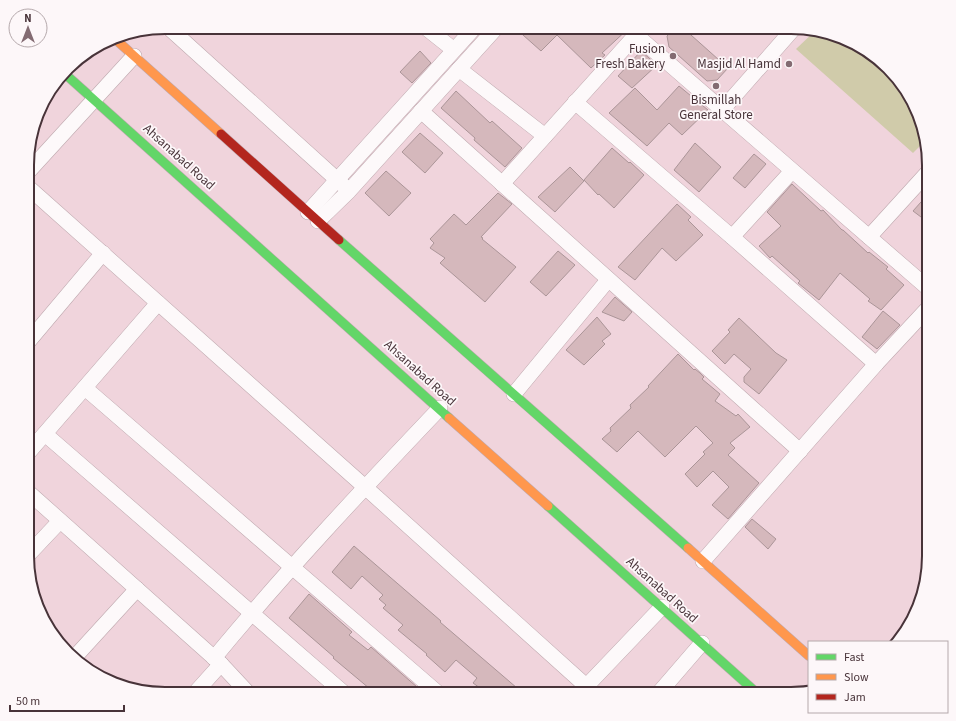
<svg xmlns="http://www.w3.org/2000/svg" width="956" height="721" font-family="'Source Sans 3',sans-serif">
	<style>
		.green { fill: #d0cbaa }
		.building { fill: #d5b8bc; stroke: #ab9598 }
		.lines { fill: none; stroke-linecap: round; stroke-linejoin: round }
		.street-casing { stroke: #bfa9af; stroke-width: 16 }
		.fast-casing { stroke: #bfa9af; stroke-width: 10 }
		.slow-casing { stroke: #bfa9af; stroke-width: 10 }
		.jam-casing { stroke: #bfa9af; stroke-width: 10 }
		.street { stroke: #fdf9fa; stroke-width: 15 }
		.fast { stroke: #63d668; stroke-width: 9 }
		.slow { stroke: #ff974d; stroke-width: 9 }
		.jam { stroke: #b3261e; stroke-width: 9 }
		.poi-dot { fill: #836b72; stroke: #fdf7f9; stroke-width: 1.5 }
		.labels { text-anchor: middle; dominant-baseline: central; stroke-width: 3.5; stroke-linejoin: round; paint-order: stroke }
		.poi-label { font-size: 13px; fill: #483339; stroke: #fdf7f9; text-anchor: end }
		.street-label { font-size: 13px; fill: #483339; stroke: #fdf7f9 }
		.rim { fill: none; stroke: #483339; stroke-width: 2 }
	</style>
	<rect width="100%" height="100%" fill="#f0d4dc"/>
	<polygon class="green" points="815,31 844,37 882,61 915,104 924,142 913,153 796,49"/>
	<g class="building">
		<polygon points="514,27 630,27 602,53 605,55 591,68 557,35 541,51"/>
		<polygon points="676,27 682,27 728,68 717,80 707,81 669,47 667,36"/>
		<polygon points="420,51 431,63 412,83 400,72"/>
		<polygon points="641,51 657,65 632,88 618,76"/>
		<polygon points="679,86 708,110 682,135 669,123 647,146 609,113 635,88 657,110"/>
		<polygon points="456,91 490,123 492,121 522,148 505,167 474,140 475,138 441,108"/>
		<polygon points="420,133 443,153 425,173 402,152"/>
		<polygon points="695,143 721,167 699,192 674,170"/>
		<polygon points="612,148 629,163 630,162 644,175 614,208 599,194 598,195 584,180"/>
		<polygon points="754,154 766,164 745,188 733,178"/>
		<polygon points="570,167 584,181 555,212 538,197"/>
		<polygon points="386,171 411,193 389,216 365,193"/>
		<polygon points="792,184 821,211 823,210 842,230 843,230 868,253 869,252 888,267 886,269 904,285 881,310 868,301 870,299 840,273 819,300 798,283 800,281 772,256 770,258 759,246 781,226 767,212"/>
		<polygon points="498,193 512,204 481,237 483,238 482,239 516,267 485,302 440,263 445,258 430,248 434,243 430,239 454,214 466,225"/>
		<polygon points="929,193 929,223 913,211"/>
		<polygon points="677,204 691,217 688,220 703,235 676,261 662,248 635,280 618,267"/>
		<polygon points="558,251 575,265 546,296 530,282"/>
		<polygon points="615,297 632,312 624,321 602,312"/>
		<polygon points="883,311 900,325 877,349 862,337"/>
		<polygon points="597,317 611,334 602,341 605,344 584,365 566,350"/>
		<polygon points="739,318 776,353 787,360 759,394 744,382 744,377 751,369 734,354 725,364 712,351 730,332 728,330"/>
		<polygon points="678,354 694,370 695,369 700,373 704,377 702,379 720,394 715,401 736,416 738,414 750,427 730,443 735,448 728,455 759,483 728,519 712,505 729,487 713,471 697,487 685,474 705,454 703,452 713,443 696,426 665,457 638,431 617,452 602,439 611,431 610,428 631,408 630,405 649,387 648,386"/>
		<polygon points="752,519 776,539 768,549 745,527"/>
		<polygon points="354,546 441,621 440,622 524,694 475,694 480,688 473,683 477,678 456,660 445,672 426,655 427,654 398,630 403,625 383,608 386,605 379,599 383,595 362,576 351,589 332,572"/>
		<polygon points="309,594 352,632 349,635 368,650 371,647 425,694 376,694 333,658 334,657 289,618"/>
	</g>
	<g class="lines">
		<defs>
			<g id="street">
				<polyline points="168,27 344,186"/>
				<polyline points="425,27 454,50"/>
				<polyline points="636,35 929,289"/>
				<polyline points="459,69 545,136"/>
				<polyline points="575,102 732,237 876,364"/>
				<polyline points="722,110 795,27"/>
				<polyline points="421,111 800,451"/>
				<polyline points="28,172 134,56"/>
				<polyline points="502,184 643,27"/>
				<polyline points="28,187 365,487 595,694"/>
				<polyline points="308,212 475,27"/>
				<polyline points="318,221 349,191 497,27"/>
				<polyline points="732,237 792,171"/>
				<polyline points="869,237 929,171"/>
				<polyline points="28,342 103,253"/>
				<polyline points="85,388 439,694"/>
				<polyline points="514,394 608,280"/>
				<polyline points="45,434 345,694"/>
				<polyline points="28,453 158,303"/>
				<polyline points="27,491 221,664 249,694"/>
				<polyline points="27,556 60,521"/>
				<polyline points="703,561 876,364 929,307"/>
				<path d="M214,658C285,572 362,490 440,408"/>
				<polyline points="73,659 137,589"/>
				<polyline points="194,694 221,664"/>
				<polyline points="579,694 662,607"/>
				<polyline points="658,694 702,643"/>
			</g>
			<g id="fast">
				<polyline points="64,73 449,418"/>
				<polyline points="339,240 688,548"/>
				<polyline points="548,506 758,694"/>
			</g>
			<g id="slow">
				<polyline points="114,38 221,134"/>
				<polyline points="449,418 548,506"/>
				<polyline points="688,548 809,656"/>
			</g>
			<polyline id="jam" points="221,134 339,240"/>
		</defs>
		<use href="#street" class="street-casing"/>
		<use href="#fast" class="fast-casing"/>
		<use href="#slow" class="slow-casing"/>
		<use href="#jam" class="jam-casing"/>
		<use href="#street" class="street"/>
		<use href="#fast" class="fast"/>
		<use href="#slow" class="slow"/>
		<use href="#jam" class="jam"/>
	</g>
	<g class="poi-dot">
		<circle cx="673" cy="56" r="4"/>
		<circle cx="789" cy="64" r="4"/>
		<circle cx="716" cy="86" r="4"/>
	</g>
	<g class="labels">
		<g class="poi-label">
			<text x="665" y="49">Fusion<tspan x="665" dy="15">Fresh Bakery</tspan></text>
			<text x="781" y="64">Masjid Al Hamd</text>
			<text x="716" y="100" text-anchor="middle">Bismillah<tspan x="716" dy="15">General Store</tspan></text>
		</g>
		<g class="street-label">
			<text transform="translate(179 157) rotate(42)">Ahsanabad Road</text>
			<text transform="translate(420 373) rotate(42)">Ahsanabad Road</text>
			<text transform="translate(662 590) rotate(42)">Ahsanabad Road</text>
		</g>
	</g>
	<path d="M0 0H956V721H0ZM165 34H791A131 131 0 0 1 922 165V556A131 131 0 0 1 791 687H165A131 131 0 0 1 34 556V165A131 131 0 0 1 165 34Z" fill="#fdf7f9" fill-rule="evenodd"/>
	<path class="rim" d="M165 34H791A131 131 0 0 1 922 165V556A131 131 0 0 1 791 687H165A131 131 0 0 1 34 556V165A131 131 0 0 1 165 34Z"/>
	<rect x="808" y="641" width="140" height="72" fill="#fdf7f9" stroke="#b5a9ac"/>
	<rect x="816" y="654" width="20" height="6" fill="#63d668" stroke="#b5a9ac"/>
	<text x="844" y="661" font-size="12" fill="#483339">Fast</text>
	<rect x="816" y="674" width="20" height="6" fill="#ff974d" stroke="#b5a9ac"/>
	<text x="844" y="681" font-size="12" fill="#483339">Slow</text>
	<rect x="816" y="694" width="20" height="6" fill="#b3261e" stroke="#b5a9ac"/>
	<text x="844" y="701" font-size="12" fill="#483339">Jam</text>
	<g transform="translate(28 28)"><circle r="19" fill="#fdf7f9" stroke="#b5a9ac"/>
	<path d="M0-3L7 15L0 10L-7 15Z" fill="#836b72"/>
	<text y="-6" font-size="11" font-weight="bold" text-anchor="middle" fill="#483339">N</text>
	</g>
	<path d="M10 705v6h114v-6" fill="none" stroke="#483339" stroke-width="2"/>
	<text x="16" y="705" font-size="12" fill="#483339" stroke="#fdf7f9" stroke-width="3" paint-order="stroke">50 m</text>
</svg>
